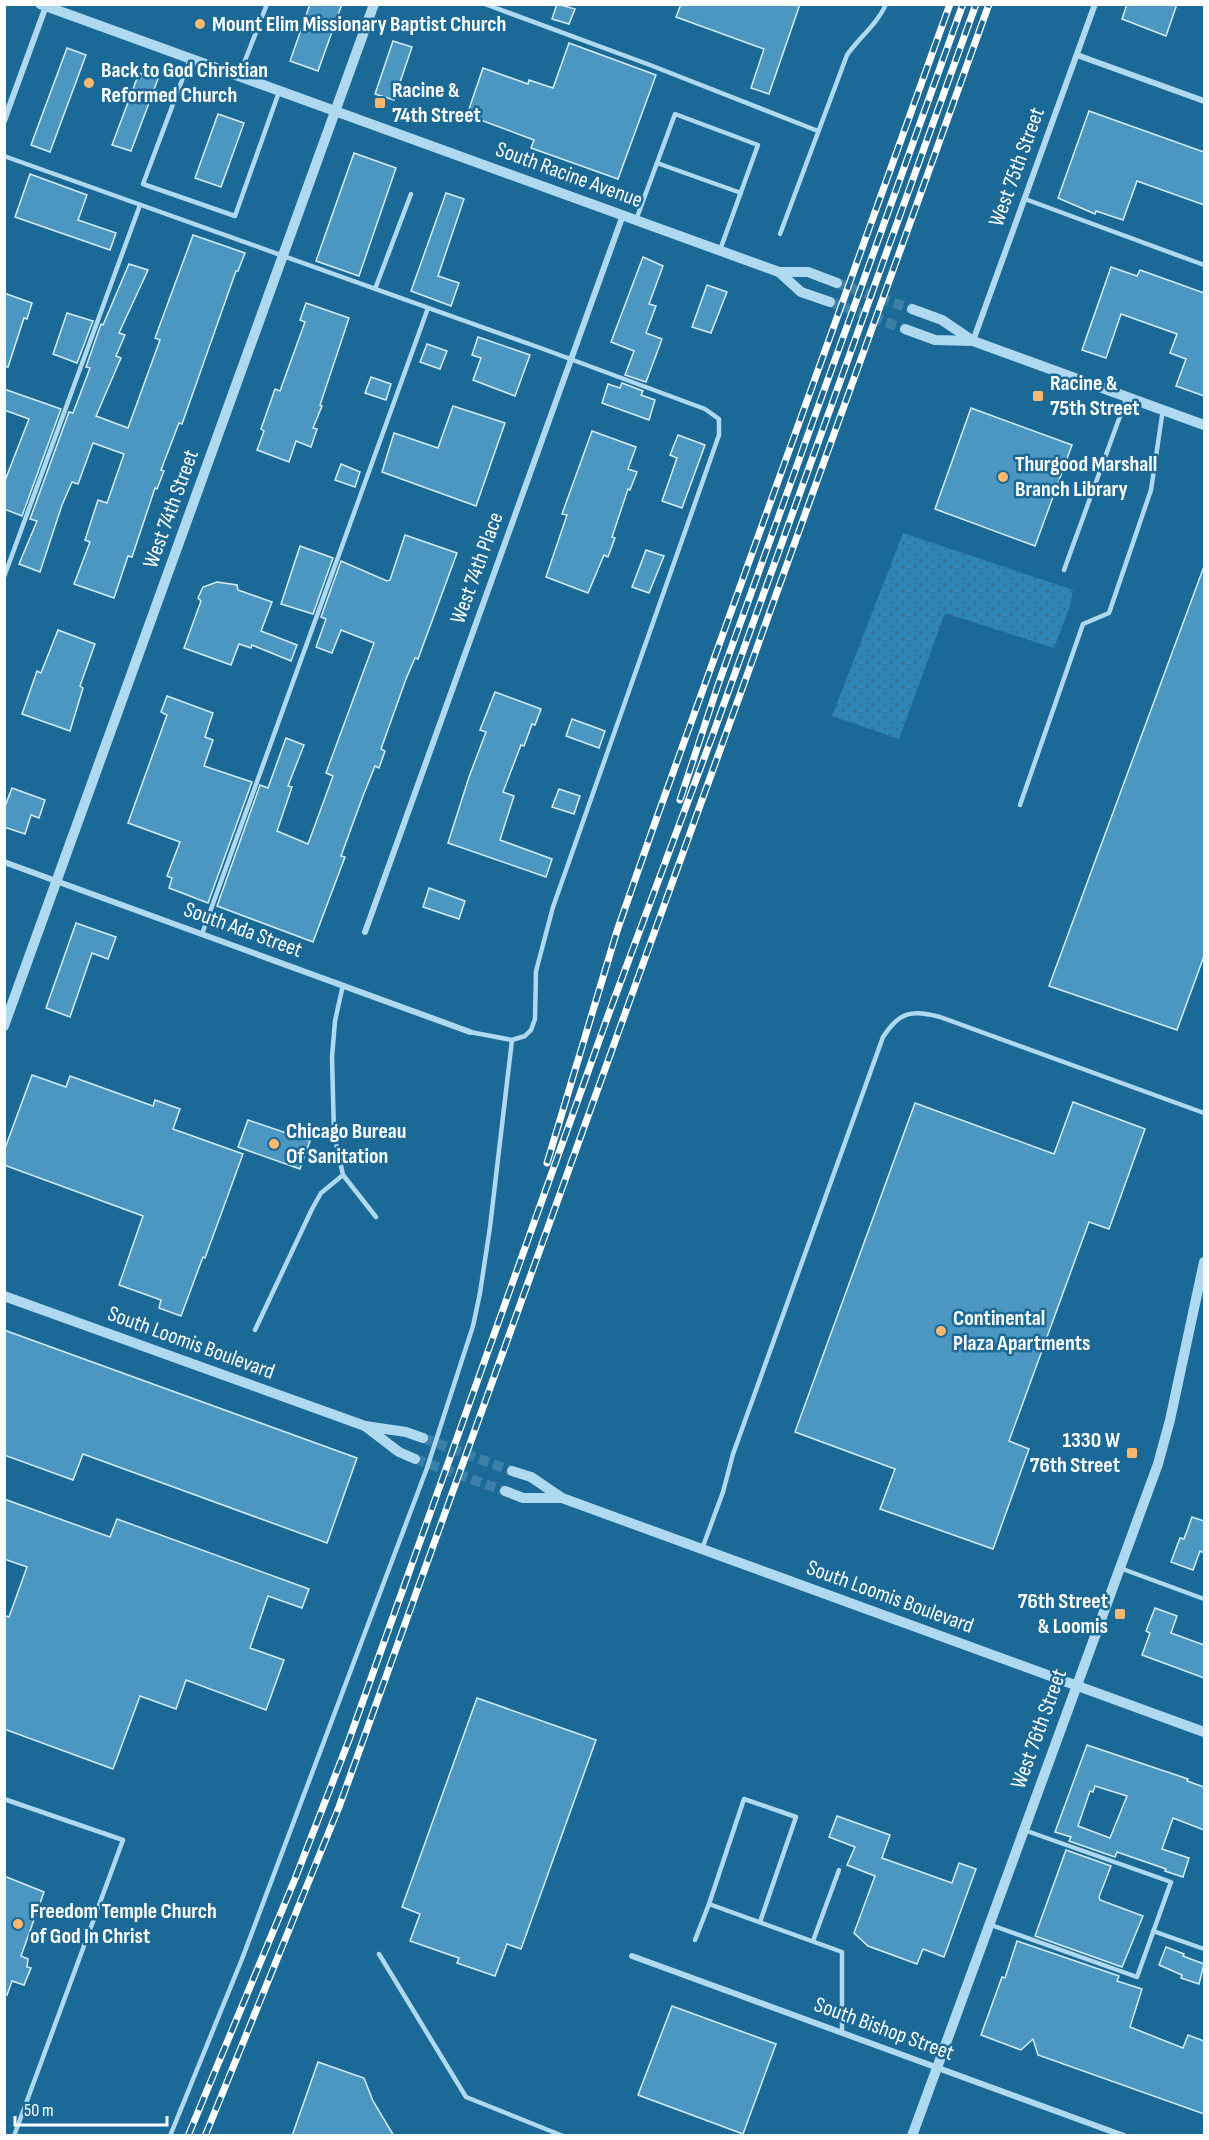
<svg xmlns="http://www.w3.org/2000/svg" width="1209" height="2140" font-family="'Sofia Sans Condensed',sans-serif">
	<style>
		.garden { fill: url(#garden-dots) }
		.building { fill: #4c97c1; stroke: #d6eefb; stroke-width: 1.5; fill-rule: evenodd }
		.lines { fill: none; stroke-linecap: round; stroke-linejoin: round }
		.tertiary-tunnel { stroke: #3d80a7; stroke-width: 10; stroke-dasharray: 10 5; stroke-linecap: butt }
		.service { stroke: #afd9f0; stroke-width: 4.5 }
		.minor { stroke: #afd9f0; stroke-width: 6 }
		.tertiary { stroke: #afd9f0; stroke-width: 10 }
		.rail-casing { stroke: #fff; stroke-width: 7 }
		.rail { stroke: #1b6997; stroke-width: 4.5; stroke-dasharray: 14; stroke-linecap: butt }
		.poi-dot { fill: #ffb96e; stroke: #1b6997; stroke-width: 2 }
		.labels { text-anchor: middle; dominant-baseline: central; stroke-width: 5; stroke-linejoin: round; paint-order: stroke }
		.poi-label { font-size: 22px; font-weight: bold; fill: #fff; stroke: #1b6997; text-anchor: start }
		.street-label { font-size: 22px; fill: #fff; stroke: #1b6997 }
	</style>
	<defs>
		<pattern id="garden-dots" width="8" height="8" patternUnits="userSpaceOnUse" patternTransform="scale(1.5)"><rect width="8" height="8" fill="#2f85b4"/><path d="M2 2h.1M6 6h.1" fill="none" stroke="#3b6e8a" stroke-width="1.8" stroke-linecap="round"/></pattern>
	</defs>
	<rect width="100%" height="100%" fill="#1b6997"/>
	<polygon class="garden" points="903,533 1073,590 1070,606 1054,648 945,613 899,739 832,716"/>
	<g class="building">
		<polygon points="310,4 342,4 318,71 290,61"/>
		<polygon points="557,4 575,9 569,24 552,19"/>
		<polygon points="681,4 800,4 769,94 751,88 764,49 676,17"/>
		<polygon points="1127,4 1177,4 1166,36 1122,19"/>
		<polygon points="393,41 412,47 394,100 375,94"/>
		<polygon points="569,43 656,75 618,179 531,148 534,140 467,115 483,68 528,84 529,80 553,88"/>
		<polygon points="67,48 86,55 50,152 31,145"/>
		<polygon points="139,73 158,79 131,151 112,145"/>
		<polygon points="1089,111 1204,152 1204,205 1137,181 1123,220 1096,211 1095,214 1058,198"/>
		<polygon points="218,114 244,123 221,187 195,178"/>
		<polygon points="354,153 396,168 359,276 316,261"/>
		<polygon points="30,174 87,195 78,220 116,233 110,250 15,217"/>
		<polygon points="446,193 464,199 438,276 459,283 451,306 411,291"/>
		<polygon points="193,235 245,253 238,271 236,271 182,424 179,423 161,470 164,471 157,489 155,488 132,557 128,556 114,598 74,584 90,542 85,540 98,500 107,503 124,454 93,443 78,484 72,482 62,505 40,572 19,564 37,521 30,519 69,412 73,413 90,368 86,367 101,324 103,325 129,264 148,270 119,333 125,335 116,356 121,358 96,416 128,428 160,340 155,338"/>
		<polygon points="643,257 663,266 649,304 656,306 646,333 662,339 646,382 625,375 634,351 611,342"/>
		<polygon points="1111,267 1137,276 1140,270 1204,293 1204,396 1176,386 1186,359 1170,353 1177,334 1121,314 1106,358 1082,350"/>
		<polygon points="707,285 727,292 711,333 692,327"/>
		<polygon points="4,293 32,303 27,319 24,318 8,367 4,366"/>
		<polygon points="306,303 349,318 320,405 322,406 313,428 317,429 311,447 296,441 289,462 257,450 264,431 261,429 275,389 280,391 305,322 300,320"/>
		<polygon points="67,313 93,321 77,363 53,354"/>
		<polygon points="478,337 530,355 515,396 473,380 481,358 472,355"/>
		<polygon points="427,344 447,351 440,369 420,362"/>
		<polygon points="371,377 391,384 386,400 365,393"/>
		<polygon points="622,383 643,391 641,395 655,400 649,420 602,403 608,384 620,388"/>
		<polygon points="4,389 61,409 22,516 4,509 4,483 29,419 4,410"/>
		<polygon points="453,406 505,423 476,506 382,472 394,433 438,448"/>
		<polygon points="971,408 1072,445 1035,546 935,509"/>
		<polygon points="592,431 636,447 628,469 637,472 630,490 628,489 612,537 615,538 608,557 604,555 588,593 546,577 567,515 562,514"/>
		<polygon points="678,435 705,445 682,508 662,501 677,458 670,455"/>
		<polygon points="341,464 360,472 355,487 335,480"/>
		<polygon points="405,535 457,553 418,659 415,658 406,679 381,749 385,751 379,768 375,766 363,796 341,856 345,857 313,942 217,906 260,785 268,788 286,738 304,745 288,786 292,787 277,831 308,844 333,776 326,773 374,643 341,630 332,653 316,647 326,619 321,617 341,561 387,581 390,580"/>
		<polygon points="300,546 333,558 313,614 281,604"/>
		<polygon points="646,550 664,556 649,593 632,587"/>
		<polygon points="1203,569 1204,570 1204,956 1177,1030 1049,986"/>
		<polygon points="217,582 237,585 238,590 272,602 261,631 297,645 291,661 252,645 251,648 239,644 231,665 184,648 201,601 198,598 203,587"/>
		<polygon points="58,630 95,644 80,686 83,688 70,731 22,714 37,671 41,673"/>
		<polygon points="495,692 541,709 535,725 532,724 524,746 521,745 503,792 514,796 500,840 552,859 546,877 448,843 469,777 486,732 480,730"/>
		<polygon points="167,696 213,713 205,737 213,740 204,766 252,782 208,903 169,888 172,878 167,876 180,842 128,823 167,715 161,712"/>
		<polygon points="572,719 605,731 599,748 566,736"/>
		<polygon points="12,788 45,800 39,818 31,815 25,834 4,827 4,809"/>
		<polygon points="559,789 580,796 574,814 552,807"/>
		<polygon points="429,888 465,901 459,919 423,907"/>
		<polygon points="76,923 116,937 108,959 92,953 70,1017 46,1008"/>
		<polygon points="32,1075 66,1087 70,1076 153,1106 155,1100 180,1109 173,1129 243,1154 205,1258 203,1257 181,1316 159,1308 161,1300 119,1285 143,1216 4,1165 4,1151"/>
		<polygon points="1073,1102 1145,1129 1109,1229 1089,1222 1009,1441 1029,1449 993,1549 880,1509 895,1469 795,1432 915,1103 1054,1154"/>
		<polygon points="248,1120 310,1141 300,1169 238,1147"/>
		<polygon points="4,1330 357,1458 327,1543 83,1454 73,1480 4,1455"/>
		<polygon points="4,1499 110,1537 117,1519 309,1589 302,1608 268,1596 250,1648 284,1660 266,1710 186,1680 176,1709 140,1696 113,1769 4,1729 4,1615 9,1617 27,1567 4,1559"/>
		<polygon points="1192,1517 1204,1521 1204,1553 1200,1551 1193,1570 1171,1562 1180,1538 1184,1539"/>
		<polygon points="1155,1608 1177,1616 1171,1633 1204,1645 1204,1678 1142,1655 1150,1633 1146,1631"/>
		<polygon points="477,1698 596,1740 521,1949 507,1944 495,1976 457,1963 459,1958 410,1941 420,1914 402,1907"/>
		<path d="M1087,1745L1188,1779L1187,1781L1204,1787V1830L1173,1818L1162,1849L1189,1858L1183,1877L1165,1871L1166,1869L1117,1852L1115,1857L1069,1841L1071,1837L1055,1832ZM1095,1786L1127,1796L1110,1838L1078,1826L1090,1791L1093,1792Z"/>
		<polygon points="837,1816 890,1835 882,1858 952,1883 959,1863 976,1869 944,1957 923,1949 917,1964 868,1946 854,1933 875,1876 847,1865 855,1847 829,1837"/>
		<polygon points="1066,1850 1111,1866 1099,1897 1100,1900 1143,1916 1122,1967 1035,1936"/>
		<polygon points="4,1876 44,1892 21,1956 28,1959 27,1967 31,1968 24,1985 12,1981 7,1995 4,1994"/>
		<polygon points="1017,1941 1119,1976 1117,1981 1142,1989 1130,2027 1183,2048 1188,2035 1204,2041 1204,2114 1038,2055 1033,2039 1021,2050 981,2035 1002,1977 1005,1978"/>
		<polygon points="1166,1947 1184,1954 1183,1956 1204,1964 1199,1984 1181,1978 1182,1975 1159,1965"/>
		<polygon points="672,2006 776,2044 743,2134 638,2095"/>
		<polygon points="318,2062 364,2078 373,2101 394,2136 292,2136"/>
	</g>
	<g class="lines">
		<g class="tertiary-tunnel">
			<polyline points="837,283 912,309"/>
			<polyline points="830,302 905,329"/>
			<polyline points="423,1438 512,1471"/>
			<polyline points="415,1459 505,1491"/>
		</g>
		<g class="service">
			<polyline points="485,4 650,65 818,131"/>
			<polyline points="190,59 143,184 235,216 279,92"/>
			<polyline points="239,76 267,4"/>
			<polyline points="4,156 546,350 705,409 719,419 719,435 553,907 536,971 535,1019 531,1030 525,1036 512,1040 470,1032"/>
			<polyline points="657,163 741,193"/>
			<polyline points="1025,199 1204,265"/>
			<polyline points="636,220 675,114 758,145 720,250"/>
			<path d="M780,234L847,55C859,38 878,23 886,4"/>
			<polyline points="375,289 411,194"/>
			<polyline points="1064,570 1127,397"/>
			<polyline points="4,577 140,205"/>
			<polyline points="1020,805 1083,624 1109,613 1151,490 1163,409"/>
			<polyline points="202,934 428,308"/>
			<polyline points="343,985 335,1021 332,1057 334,1134 343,1175 376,1217"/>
			<polyline points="255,1330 312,1209 321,1193 343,1175"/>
			<path d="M702,1549L723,1492L733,1454L883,1037C899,1012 912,1009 940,1017L1204,1113"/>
			<polyline points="1120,1568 1204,1599"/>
			<polyline points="4,1799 123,1840 14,2136"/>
			<polyline points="709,1904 744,1799 796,1817 760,1922"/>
			<polyline points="991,1925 1137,1977 1171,1882 1024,1830"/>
			<polyline points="1153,1931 1204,1949"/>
			<polyline points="695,1940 709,1904 842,1952 842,2033"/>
			<polyline points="813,1941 839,1870"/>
			<polyline points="379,1954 466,2097 563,2136"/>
			<polyline points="170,2136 242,1959 427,1468 473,1326 480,1293 490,1227 512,1040"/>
		</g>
		<g class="minor">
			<polyline points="1077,55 1204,101"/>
			<polyline points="4,121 46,6"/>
			<polyline points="973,341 1095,4"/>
			<polyline points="4,862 470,1032"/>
			<polyline points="365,932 623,215"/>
			<polyline points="632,1956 1124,2136"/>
		</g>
		<g class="tertiary">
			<polyline points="40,4 779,272 808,272 837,283"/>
			<polyline points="779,272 801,292 830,302"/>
			<polyline points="912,309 942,320 973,341 1204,425"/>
			<polyline points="905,329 935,340 973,341"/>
			<polyline points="4,1026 374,4"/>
			<polyline points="4,1296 365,1426 406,1432 423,1438"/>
			<polyline points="365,1426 399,1452 415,1459"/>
			<polyline points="512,1471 531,1477 562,1498 1204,1732"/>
			<polyline points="505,1491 523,1498 561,1498"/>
			<polyline points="912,2136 1158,1464 1170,1420 1204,1262"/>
		</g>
		<defs>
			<g id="rail">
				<polyline points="680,800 718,685 963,4"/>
				<polyline points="547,1163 617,931 652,831 950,4"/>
				<polyline points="188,2136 295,1879 349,1740 609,1013 712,737 976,4"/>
				<polyline points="205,2136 339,1807 989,4"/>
			</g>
		</defs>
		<use href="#rail" class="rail-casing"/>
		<use href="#rail" class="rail"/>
	</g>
	<g class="poi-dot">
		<circle cx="200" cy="24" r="6"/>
		<circle cx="89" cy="83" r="6"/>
		<rect x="374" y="97" width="12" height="12" rx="3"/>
		<rect x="1032" y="390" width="12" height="12" rx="3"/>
		<circle cx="1003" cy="477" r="6"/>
		<circle cx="274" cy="1144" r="6"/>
		<circle cx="941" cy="1331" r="6"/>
		<rect x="1126" y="1447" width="12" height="12" rx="3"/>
		<rect x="1114" y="1608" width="12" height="12" rx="3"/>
		<circle cx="18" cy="1924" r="6"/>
	</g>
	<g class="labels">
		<g class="poi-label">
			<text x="212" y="24">Mount Elim Missionary Baptist Church</text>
			<text x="101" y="70">Back to God Christian<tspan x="101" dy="25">Reformed Church</tspan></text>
			<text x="392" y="90">Racine &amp;<tspan x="392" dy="25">74th Street</tspan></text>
			<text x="1050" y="383">Racine &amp;<tspan x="1050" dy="25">75th Street</tspan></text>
			<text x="1015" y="464">Thurgood Marshall<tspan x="1015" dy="25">Branch Library</tspan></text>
			<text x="286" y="1131">Chicago Bureau<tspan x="286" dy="25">Of Sanitation</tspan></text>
			<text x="953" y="1318">Continental<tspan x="953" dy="25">Plaza Apartments</tspan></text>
			<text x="1120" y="1440" text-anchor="end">1330 W<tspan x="1120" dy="25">76th Street</tspan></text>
			<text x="1108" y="1601" text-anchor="end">76th Street<tspan x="1108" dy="25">&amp; Loomis</tspan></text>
			<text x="30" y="1911">Freedom Temple Church<tspan x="30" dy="25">of God In Christ</tspan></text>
		</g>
		<g class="street-label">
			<text transform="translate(1017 167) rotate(-70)">West 75th Street</text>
			<text transform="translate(569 175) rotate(20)">South Racine Avenue</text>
			<text transform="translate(171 509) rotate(-70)">West 74th Street</text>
			<text transform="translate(477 568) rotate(-70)">West 74th Place</text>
			<text transform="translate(243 930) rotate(20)">South Ada Street</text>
			<text transform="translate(191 1343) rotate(20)">South Loomis Boulevard</text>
			<text transform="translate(890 1597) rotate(20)">South Loomis Boulevard</text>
			<text transform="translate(1039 1729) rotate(-70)">West 76th Street</text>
			<text transform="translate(884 2029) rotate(20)">South Bishop Street</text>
		</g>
	</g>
	<rect width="1209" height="2140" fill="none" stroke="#ffffff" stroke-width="12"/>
	<path d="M15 2116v9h152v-9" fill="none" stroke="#ffffff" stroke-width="3"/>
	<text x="24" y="2116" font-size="18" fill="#ffffff" stroke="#1b6997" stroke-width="4.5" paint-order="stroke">50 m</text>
</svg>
